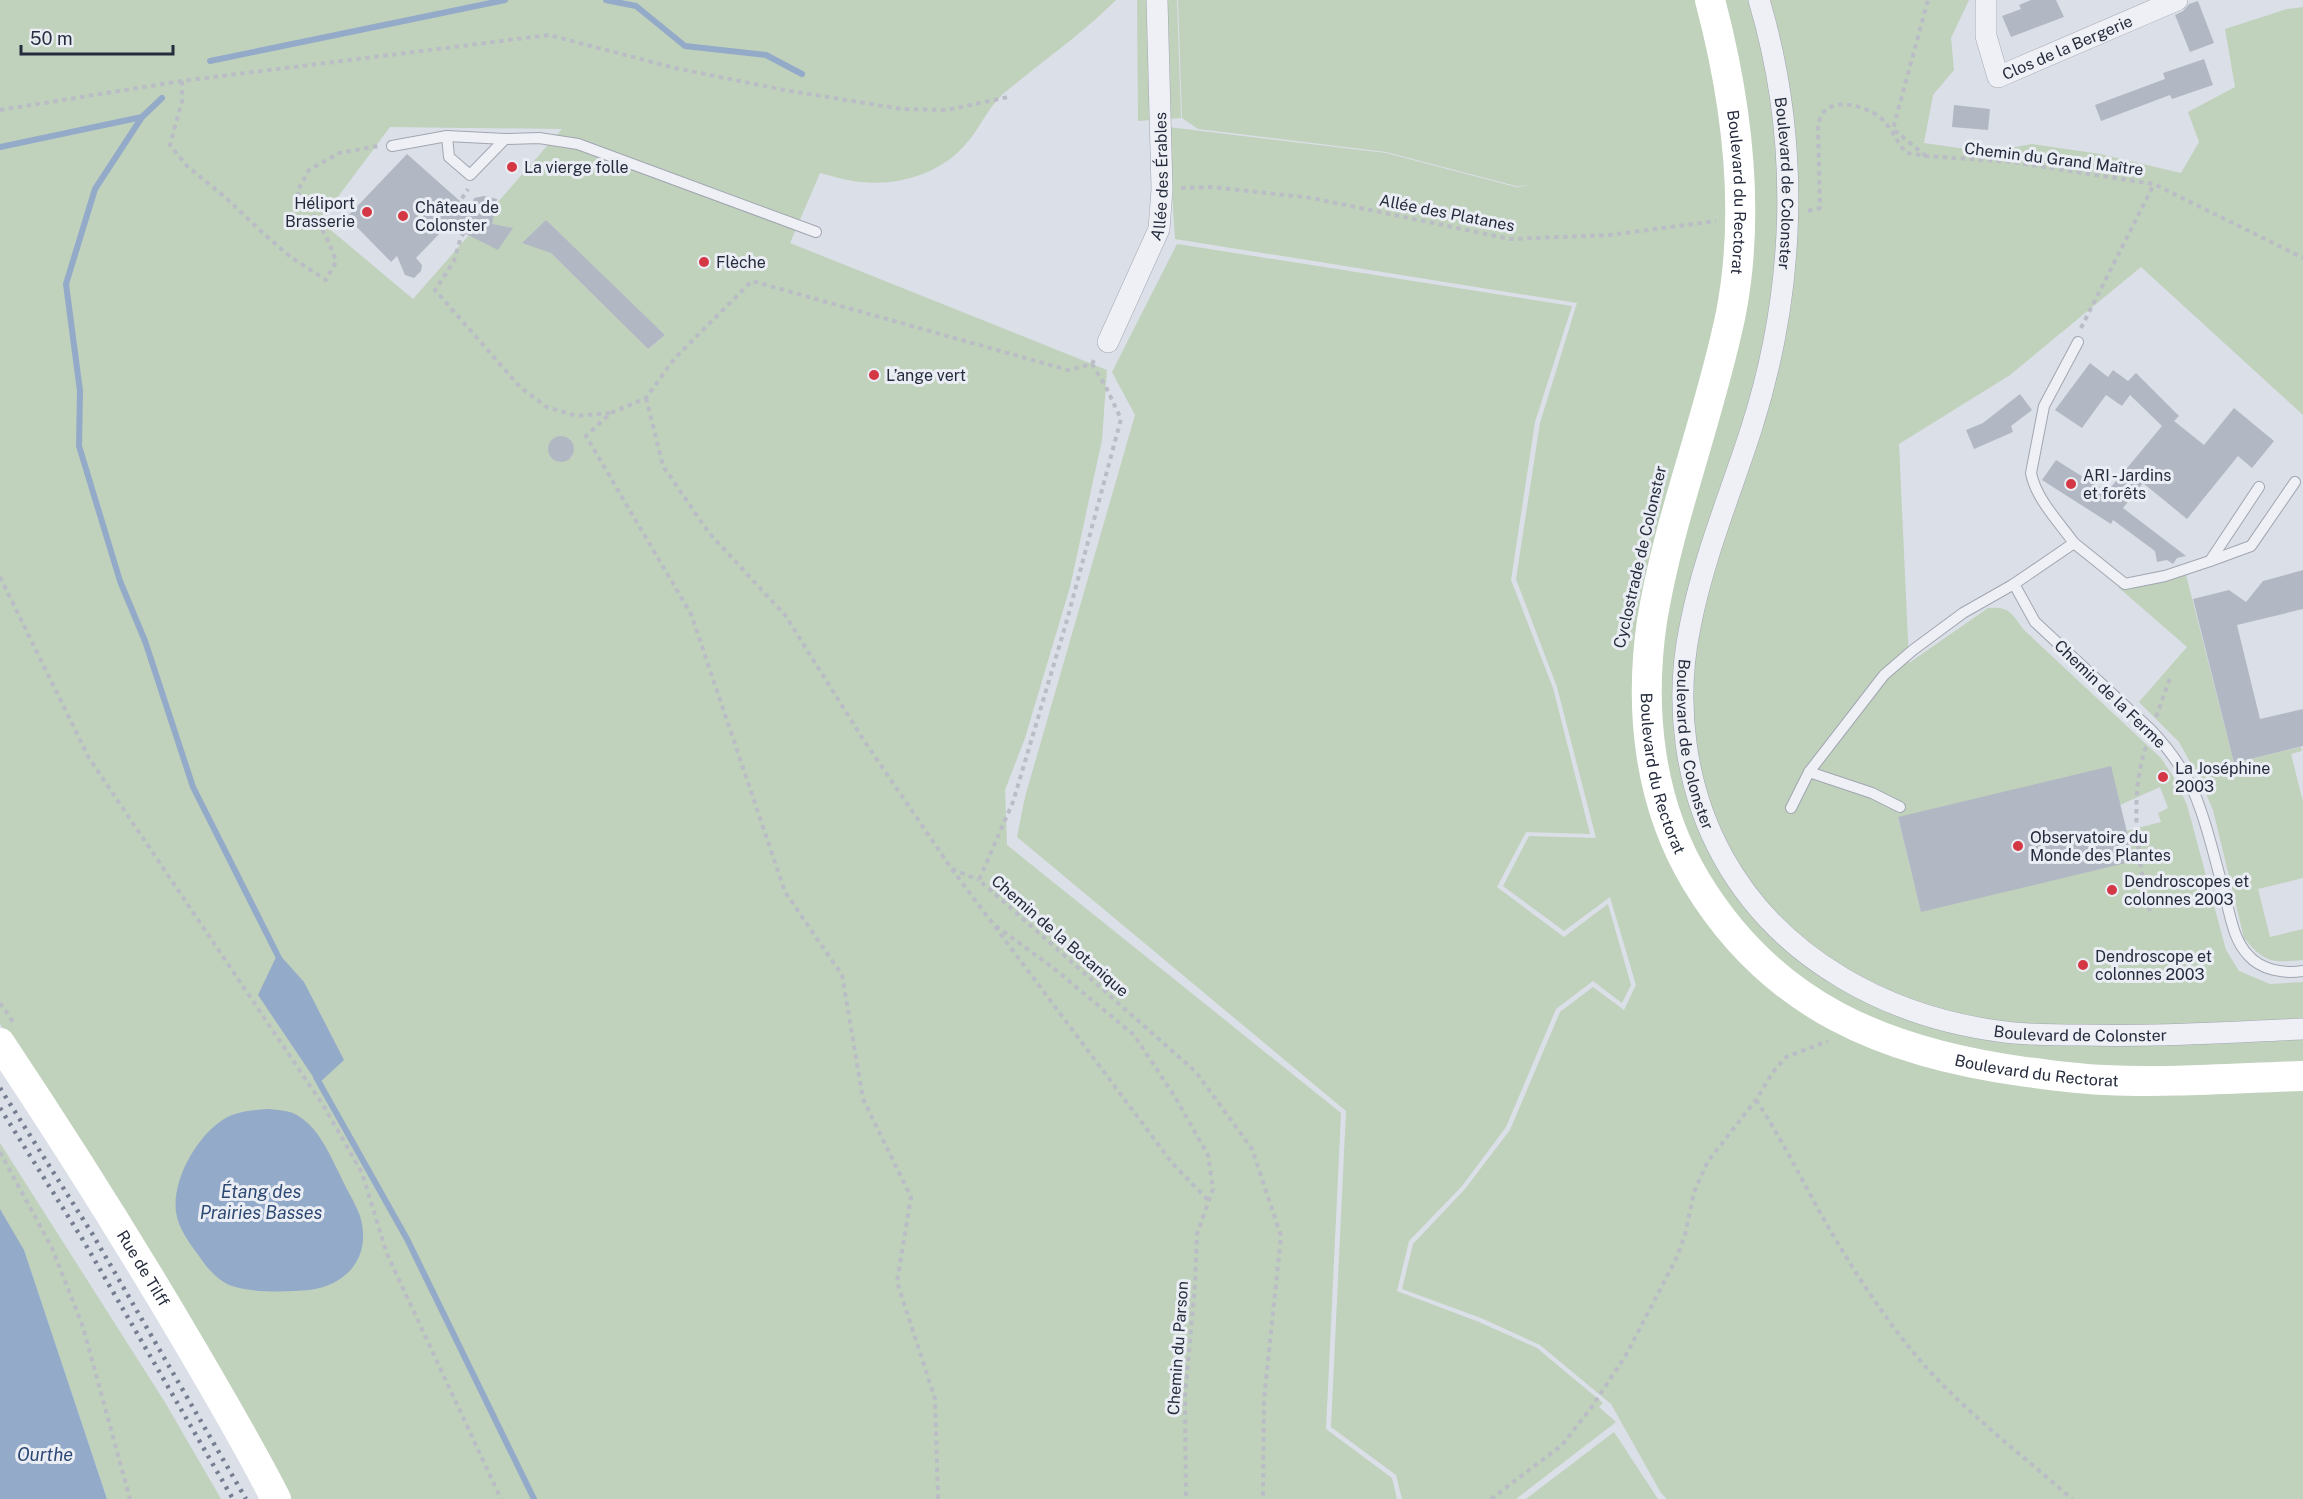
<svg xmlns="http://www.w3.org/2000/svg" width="2303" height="1499" font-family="'Public Sans',sans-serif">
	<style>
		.green { fill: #c0d1bc; fill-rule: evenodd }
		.water { fill: #94aac9 }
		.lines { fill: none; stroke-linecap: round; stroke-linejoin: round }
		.stream { stroke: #94aac9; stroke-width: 6 }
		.building { fill: #b2b8c3 }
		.service-casing { stroke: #a1a6b1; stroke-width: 12 }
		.minor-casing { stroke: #a1a6b1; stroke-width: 22 }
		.path { stroke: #babdc5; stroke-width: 4; stroke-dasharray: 4.5 4.5; stroke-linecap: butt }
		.service { stroke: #eef0f5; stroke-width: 10 }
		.minor { stroke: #eef0f5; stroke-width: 21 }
		.secondary { stroke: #fff; stroke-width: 30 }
		.rail { stroke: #747d91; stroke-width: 4.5; stroke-dasharray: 3 6; stroke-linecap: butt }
		.poi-dot { fill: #d43845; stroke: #eaeef4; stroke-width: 2 }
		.labels { text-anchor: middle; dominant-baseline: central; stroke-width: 6; stroke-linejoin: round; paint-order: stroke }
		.street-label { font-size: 16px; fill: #252c3d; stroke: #eaeef4 }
		.poi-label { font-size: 16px; fill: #252c3d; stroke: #eaeef4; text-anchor: start }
		.water-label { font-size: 18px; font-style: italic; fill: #2d4873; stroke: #eaeef4 }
	</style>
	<rect width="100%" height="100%" fill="#dbdfe7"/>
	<g class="green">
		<path d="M0,0H1116C1081,35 1041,62 1003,94C985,111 980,129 965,145C940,174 898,186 861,182C847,181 833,176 820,173L790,243L1107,370L1102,440L1070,587L1025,738L1005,790L1007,845L1341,1113L1326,1429L1392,1478L1397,1499H290L67,1121L0,1024ZM390,127L562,129L413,299L320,221ZM546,221L665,335L648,349L532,234ZM562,436L571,440L574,448L572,457L560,462L551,457L548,449L553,439Z"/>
		<polygon points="1137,0 1177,0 1181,118 1138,121"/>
		<path d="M1178,0H1969L1951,38L1954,70L1933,95L1924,143L1987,152L2032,144L2100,154L2181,173L2199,142L2188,112L2235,87L2225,29L2287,9L2303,7V415L2141,267L2010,375L1899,444L1909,663L1988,608C2010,606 2012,614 2024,630L2161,758L2176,781L2187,805L2226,950L2239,971L2270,984L2303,982V1499H1667L1661,1493L1611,1404L1540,1345L1481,1318L1402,1289L1413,1244L1465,1189L1510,1130L1560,1012L1593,987L1624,1010L1636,985L1610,897L1564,931L1503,886L1529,836L1596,838L1557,687L1516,579L1540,423L1577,303L1175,239L1168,127L1386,153L1516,187L1534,185L1516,186L1386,152L1198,129L1182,118ZM2160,787L2168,808L2158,813L2161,822L2126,831L1921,911L1898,818L2120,805Z"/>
		<polygon points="1177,244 1572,306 1535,422 1511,580 1553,688 1590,834 1526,832 1497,887 1564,937 1608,904 1631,985 1622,1003 1593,981 1556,1009 1506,1127 1462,1186 1409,1241 1397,1291 1479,1322 1537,1348 1603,1403 1599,1407 1616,1422 1516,1499 1402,1499 1396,1475 1331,1427 1346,1111 1017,837 1025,797 1135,415 1112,372"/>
		<path d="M2186,575L2234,763L2301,747L2302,751L2291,754L2303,802V878L2258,889L2270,937L2303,929V960C2272,963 2265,963 2244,938L2213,810L2201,782L2179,742L2139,702L2187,647L2118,587L2152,584Z"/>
		<polygon points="0,1143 166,1404 221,1499 107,1499 24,1251 0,1209"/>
		<polygon points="1614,1432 1658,1499 1526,1499"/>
	</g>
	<g class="water">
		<polygon points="278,953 304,982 344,1060 318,1084 258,995"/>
		<path d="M268,1109C277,1110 287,1110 295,1114C318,1126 329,1153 340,1175C346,1189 355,1202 360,1216C372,1256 348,1285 309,1290C288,1292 252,1293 232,1286C218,1281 207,1268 199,1256C190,1244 178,1228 176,1212C172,1179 197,1136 224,1119C237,1111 254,1110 268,1109Z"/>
		<polygon points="0,1209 24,1250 107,1499 0,1499"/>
	</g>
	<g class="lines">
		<g class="stream">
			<polyline points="606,0 636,6 685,46 766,55 802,74"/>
			<polyline points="210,61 505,0"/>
			<polyline points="142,117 95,189 66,284 80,391 79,446 120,581 145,641 193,787 279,958"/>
			<polyline points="0,147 142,117 162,98"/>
			<polyline points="316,1077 407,1239 534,1499"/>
		</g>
	</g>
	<g class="building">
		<polygon points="2031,0 2056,0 2064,17 2011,37 2002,16 2021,9 2019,5"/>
		<polygon points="2198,1 2214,43 2190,52 2175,15 2183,11 2189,4"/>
		<polygon points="2204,59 2213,85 2172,99 2170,95 2101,121 2095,105 2165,79 2163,73"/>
		<polygon points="1954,105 1990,109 1988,130 1952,127"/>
		<polygon points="407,154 470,210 474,198 484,196 497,199 492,224 513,228 498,250 458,230 451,231 444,229 416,258 422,265 421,271 414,278 405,275 397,256 391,262 347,217"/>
		<polygon points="546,220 665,335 648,349 551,253 522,243"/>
		<polygon points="2090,363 2108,377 2113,370 2128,381 2136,373 2179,416 2174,421 2204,445 2234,408 2274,441 2252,468 2238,456 2187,519 2143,483 2123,508 2186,556 2177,558 2173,564 2167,560 2157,562 2155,551 2113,520 2111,524 2042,480 2056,460 2107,492 2162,426 2130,395 2122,406 2106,395 2082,428 2055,410"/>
		<polygon points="2020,394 2032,410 2011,426 2013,432 1974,449 1966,430 1983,423"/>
		<circle cx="561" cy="449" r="13"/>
		<polygon points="2303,570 2303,609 2237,625 2260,719 2303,709 2303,746 2234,763 2193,599 2229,590 2246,602 2263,581"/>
		<polygon points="2111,766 2134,861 1921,912 1898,817"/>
	</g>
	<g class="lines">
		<defs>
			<g id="service">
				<polyline points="447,136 449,157 470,175 505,139"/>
				<polyline points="392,146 447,136 505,139 539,138 578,144 816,232"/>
				<path d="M2078,342L2044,406L2031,473C2036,499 2059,522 2074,543L2014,584L2035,622L2151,730C2174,754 2191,780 2201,811C2211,840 2218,871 2226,900C2231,919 2234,940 2248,955C2261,970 2284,974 2303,971"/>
				<polyline points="2074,543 2125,584 2165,576 2210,561 2259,487"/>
				<polyline points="2210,561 2251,546 2295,482"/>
				<polyline points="1809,772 1872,793 1900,807"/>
				<polyline points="1791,808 1809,772 1884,675 1913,650 1963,613 2014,584"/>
			</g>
			<g id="minor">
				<path id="s1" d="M1759,0C1801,141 1796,290 1751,430C1730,495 1703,559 1690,627C1674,704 1685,788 1723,857C1780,960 1890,1018 2005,1032C2030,1035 2056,1035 2081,1035C2155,1037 2229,1032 2303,1029"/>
				<path id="s2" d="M1986,0V36L1998,77L2177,0"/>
				<path id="s3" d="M1108,342L1159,229L1162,189L1157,0"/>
			</g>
		</defs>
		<use href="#service" class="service-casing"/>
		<use href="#minor" class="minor-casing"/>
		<g class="path">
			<path d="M182,81V101L170,145L187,166L226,198L264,234L292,258L326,280L336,262C328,236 314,214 297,192L309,170L339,153L379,146"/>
			<polyline points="0,110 182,81 549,35 675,68 784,90 902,109 947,110 1008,97"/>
			<polyline points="1926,156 1893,129 1928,0"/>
			<polyline points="1181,188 1213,187 1312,198 1510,239 1610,235 1716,221"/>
			<polyline points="485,203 461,237 454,261 435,290 520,387 547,407 577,416 610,413"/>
			<polyline points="457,206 468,189"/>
			<path d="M1808,211L1820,208L1818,127C1819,123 1820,117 1822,114C1835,95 1873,108 1885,122C1893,132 1898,143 1906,153L1927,156L2012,162L2154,184L2303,258"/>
			<polyline points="2081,328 2154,184"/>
			<polyline points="1092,364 1106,387 1121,419 1067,620 1013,802 979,880 1196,1072 1252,1149 1281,1236 1264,1399 1263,1499"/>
			<polyline points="646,398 663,466 709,533 785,615 863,739 951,868 1173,1164 1208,1200"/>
			<polyline points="0,577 89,758 325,1108 362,1173 387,1254 501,1499"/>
			<polyline points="2156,717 2171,675"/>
			<path d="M2146,747C2129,796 2137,861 2150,911"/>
			<polyline points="952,869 979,880"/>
			<polyline points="996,926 1052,967 1134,1035 1175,1097 1208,1155 1213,1189 1197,1234 1195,1284 1185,1396 1186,1499"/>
			<polyline points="0,1003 13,1022"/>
			<path d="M1756,1100C1784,1142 1805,1187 1830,1230C1854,1271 1880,1311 1909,1347C1954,1404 2018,1451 2072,1499"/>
			<polyline points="0,1152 52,1248 83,1327 130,1499"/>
			<polyline points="938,1499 935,1399 897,1282 911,1197 863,1099 842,975 785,892 691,614 586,436 611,413 646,398 674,359 752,281 1068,370 1092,364 1096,357"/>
			<polyline points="1491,1499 1562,1445 1591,1408 1626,1355 1677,1257 1685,1235 1694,1192 1708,1161 1756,1100 1773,1072 1786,1057 1828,1041"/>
		</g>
		<use href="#service" class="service"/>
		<use href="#minor" class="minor"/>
		<g class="secondary">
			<path id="s4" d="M1710,0C1737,102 1751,209 1731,313C1710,416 1669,517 1652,621C1639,710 1649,803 1696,881C1772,1007 1886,1053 2026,1072C2052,1075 2078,1079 2105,1080C2171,1083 2237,1078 2303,1076"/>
			<path id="s5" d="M0,1043C66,1142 129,1242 189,1344C219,1395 249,1446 276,1499"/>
		</g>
		<g class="rail">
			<polyline points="0,1088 93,1235 246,1499"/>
			<polyline points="0,1108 83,1240 233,1499"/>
		</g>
	</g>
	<g class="poi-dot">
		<circle cx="512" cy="167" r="6"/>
		<circle cx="367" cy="212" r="6"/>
		<circle cx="403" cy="216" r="6"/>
		<circle cx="704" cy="262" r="6"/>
		<circle cx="874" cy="375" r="6"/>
		<circle cx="2071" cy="484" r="6"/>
		<circle cx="2163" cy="777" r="6"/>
		<circle cx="2018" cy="846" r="6"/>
		<circle cx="2112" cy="890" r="6"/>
		<circle cx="2083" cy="965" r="6"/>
	</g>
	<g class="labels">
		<g class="street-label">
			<text stroke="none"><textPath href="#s2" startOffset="154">Clos de la Bergerie</textPath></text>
			<text transform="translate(2054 159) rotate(7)">Chemin du Grand Maître</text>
			<text stroke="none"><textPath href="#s3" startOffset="177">Allée des Érables</textPath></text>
			<text stroke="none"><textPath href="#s1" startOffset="186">Boulevard de Colonster</textPath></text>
			<text stroke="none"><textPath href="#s4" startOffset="195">Boulevard du Rectorat</textPath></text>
			<text transform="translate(1447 213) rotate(11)">Allée des Platanes</text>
			<text transform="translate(1640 557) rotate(-77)">Cyclostrade de Colonster</text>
			<text transform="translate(2110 694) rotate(44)">Chemin de la Ferme</text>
			<text stroke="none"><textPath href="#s1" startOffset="762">Boulevard de Colonster</textPath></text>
			<text stroke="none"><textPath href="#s4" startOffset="789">Boulevard du Rectorat</textPath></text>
			<text transform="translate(1060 936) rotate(41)">Chemin de la Botanique</text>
			<text stroke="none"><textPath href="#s1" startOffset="1300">Boulevard de Colonster</textPath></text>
			<text stroke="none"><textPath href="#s4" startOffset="1310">Boulevard du Rectorat</textPath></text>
			<text stroke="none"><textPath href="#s5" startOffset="267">Rue de Tilff</textPath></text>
			<text transform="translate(1178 1348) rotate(-86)">Chemin du Parson</text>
		</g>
		<g class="poi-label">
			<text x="524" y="167">La vierge folle</text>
			<text x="355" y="203" text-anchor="end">Héliport<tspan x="355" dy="18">Brasserie</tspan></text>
			<text x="415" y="207">Château de<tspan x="415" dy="18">Colonster</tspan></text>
			<text x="716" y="262">Flèche</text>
			<text x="886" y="375">L’ange vert</text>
			<text x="2083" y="475">ARI - Jardins<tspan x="2083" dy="18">et forêts</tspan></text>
			<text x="2175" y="768">La Joséphine<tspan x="2175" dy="18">2003</tspan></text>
			<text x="2030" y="837">Observatoire du<tspan x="2030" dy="18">Monde des Plantes</tspan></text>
			<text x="2124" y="881">Dendroscopes et<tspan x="2124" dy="18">colonnes 2003</tspan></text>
			<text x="2095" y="956">Dendroscope et<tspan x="2095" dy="18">colonnes 2003</tspan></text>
		</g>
		<g class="water-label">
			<text x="261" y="1191">Étang des<tspan x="261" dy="21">Prairies Basses</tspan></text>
			<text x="45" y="1454">Ourthe</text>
		</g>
	</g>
	<path d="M21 45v9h152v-9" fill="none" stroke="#252c3d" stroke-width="3"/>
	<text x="30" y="45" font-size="18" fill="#252c3d" stroke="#eaeef4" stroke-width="4.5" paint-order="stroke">50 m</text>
</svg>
